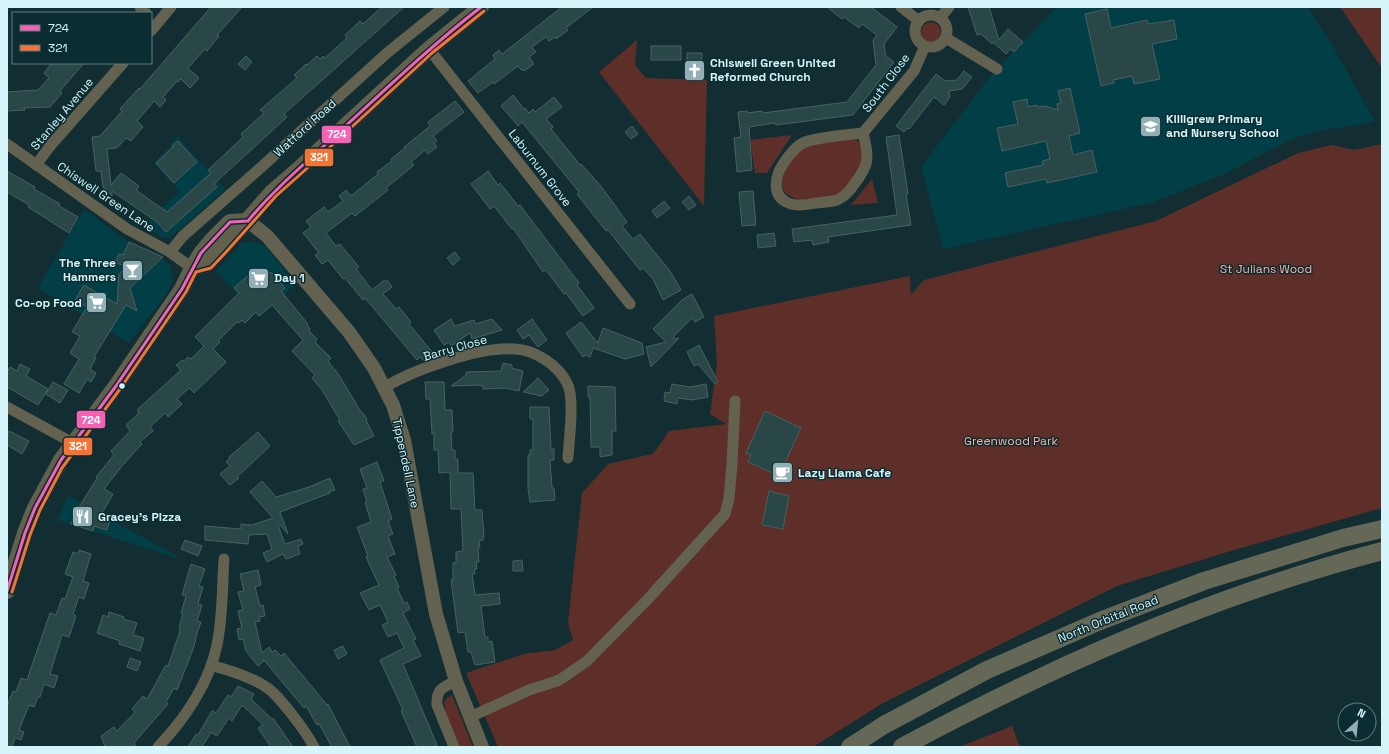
<svg xmlns="http://www.w3.org/2000/svg" width="1389" height="754" font-family="'Space Grotesk',sans-serif">
	<style>
		.built { fill: #023e46 }
		.green { fill: #5d2f28 }
		.building { fill: #2a4748; stroke: #486162 }
		.lines { fill: none; stroke-linecap: round; stroke-linejoin: round }
		.minor { stroke: #636150; stroke-width: 11 }
		.tertiary { stroke: #636150; stroke-width: 14 }
		.secondary { stroke: #61614e; stroke-width: 16 }
		.trunk { stroke: #656856; stroke-width: 18 }
		.bus-1-casing { stroke: #0b2d32; stroke-width: 6 }
		.bus-2-casing { stroke: #0b2d32; stroke-width: 6 }
		.bus-1 { stroke: #f860b3; stroke-width: 3 }
		.bus-2 { stroke: #f57335; stroke-width: 3 }
		.bus-dot { fill: #d6f5fa; stroke: #0b2d32; stroke-width: 1.5 }
		.labels { text-anchor: middle; dominant-baseline: central; stroke-width: 3; stroke-linejoin: round; paint-order: stroke }
		.poi-label { font-size: 12px; font-weight: bold; fill: #d6f5fa; stroke: #0b2d32; text-anchor: start }
		.street-label { font-size: 12px; fill: #d6f5fa; stroke: #0b2d32 }
		.park-label { font-size: 12px; fill: #fdafa3; stroke: #0b2d32 }
		.line-badge { stroke: #0b2d32; stroke-width: 1.5 }
		.badge-label { font-size: 11px; text-anchor: middle; font-weight: bold; fill: #fff }
	</style>
	<rect width="100%" height="100%" fill="#122e32"/>
	<g class="built">
		<polygon points="1057,7 1308,7 1335,50 1375,122 1324,130 1296,137 1224,174 1151,203 943,249 921,167 991,75"/>
		<polygon points="177,136 225,189 171,237 164,238 146,228 154,214 180,192 154,163 167,150"/>
		<polygon points="84,209 126,240 159,255 170,266 172,272 173,278 172,283 165,296 129,343 38,288"/>
		<polygon points="243,242 257,242 265,246 296,284 260,317 216,271"/>
		<polygon points="68,496 177,556 177,558 57,520"/>
	</g>
	<g class="green">
		<polygon points="1340,7 1382,7 1382,68"/>
		<circle cx="931" cy="32" r="10"/>
		<polygon points="637,40 635,65 646,78 707,80 704,206 599,72"/>
		<polygon points="792,135 767,173 755,173 750,140"/>
		<path d="M850,139L856,140L861,144C862,148 864,154 863,159C860,173 846,193 831,197C826,199 819,199 813,199C805,200 798,201 790,196C783,192 781,186 783,178C794,141 818,143 850,139Z"/>
		<polygon points="1382,144 1382,508 1234,550 1117,586 883,703 813,747 498,747 466,673 524,654 555,650 573,640 568,623 582,493 608,464 652,454 657,449 669,431 726,424 710,414 717,364 714,316 910,276 911,295 924,280 1156,221 1298,153 1332,145 1354,150"/>
		<polygon points="872,179 878,203 851,205"/>
		<polygon points="452,695 473,747 459,747 446,714 444,702 447,698"/>
		<polygon points="1012,726 1020,747 959,747"/>
	</g>
	<g class="building">
		<polygon points="211,7 242,7 217,35 219,36 207,51 205,49 188,68 199,78 190,88 181,79 178,82 177,81 163,97 166,100 160,107 154,101 137,121 143,127 131,141 126,138 117,148 107,149 111,185 121,173 139,186 136,190 167,212 211,173 208,170 243,137 241,134 264,113 260,110 297,78 294,75 306,64 307,65 317,56 320,59 323,56 325,58 347,38 345,35 356,25 360,21 363,24 382,7 404,7 284,114 287,117 214,184 217,187 166,232 157,222 112,191 112,196 103,187 101,171 96,171 92,137 100,136 122,111 120,109 139,88 140,89"/>
		<polygon points="562,7 593,7 566,28 568,30 556,39 555,37 549,41 546,37 532,47 536,52 529,57 534,64 524,71 523,69 521,70 518,66 494,84 493,82 478,93 468,81 495,59 493,55 499,50 502,54"/>
		<polygon points="827,7 871,7 897,27 884,44 886,56 894,62 853,115 776,125 775,123 749,127 752,170 737,172 734,138 741,137 738,112 747,111 747,113 762,111 763,113 847,102 876,65 873,40 877,35 862,24 859,28 844,17 842,19"/>
		<polygon points="968,7 989,7 999,40 1008,29 1023,42 1014,52 1010,49 1006,54 993,42 992,44 981,34 977,35"/>
		<polygon points="1107,9 1111,28 1147,20 1148,24 1174,20 1177,39 1152,44 1160,79 1134,84 1132,76 1113,80 1114,83 1101,86 1085,14"/>
		<rect x="651" y="46" width="30" height="14"/>
		<polygon points="687,53 702,53 701,79 687,79"/>
		<polygon points="246,56 252,62 245,70 238,64"/>
		<polygon points="52,63 84,63 60,91 62,93 50,107 24,108 25,110 7,111 7,92 38,90 49,78 44,73"/>
		<polygon points="964,71 972,77 962,89 949,91 950,97 944,105 934,97 909,129 908,128 904,132 896,126 936,74 945,81 957,80"/>
		<polygon points="1070,88 1080,133 1069,136 1073,155 1092,150 1097,172 1047,183 1046,179 1008,187 1005,173 1043,165 1042,161 1050,159 1046,141 1002,151 997,128 1018,124 1013,102 1027,99 1028,107 1037,105 1037,107 1045,106 1058,110 1057,104 1061,103 1058,91"/>
		<polygon points="513,95 524,109 525,108 529,113 533,109 535,112 554,97 562,107 546,119 553,127 551,129 580,165 581,164 600,185 627,222 622,226 633,239 640,234 670,271 681,290 663,300 653,279 643,268 640,270 608,230 606,231 577,194 579,192 522,122 518,126 501,106"/>
		<polygon points="455,101 464,112 433,136 437,141 434,143 437,147 428,154 425,150 411,162 414,165 386,188 388,190 355,216 352,213 326,233 336,246 340,244 359,267 356,269 372,290 383,281 388,281 392,287 383,294 396,309 399,307 411,322 409,324 432,352 423,360 420,357 417,360 365,298 363,300 345,278 343,279 328,260 322,264 315,255 319,253 303,233 311,227 306,221 324,207 328,212 343,201 339,196 346,190 351,196 378,174 377,172 392,161 391,159 405,148 404,147 430,126 428,122"/>
		<polygon points="632,126 638,134 631,139 625,132"/>
		<polygon points="899,135 908,194 906,194 911,225 828,237 829,242 813,245 812,240 794,242 792,229 897,215 886,137"/>
		<polygon points="178,141 197,162 174,183 156,163 173,147 172,146"/>
		<polygon points="7,171 35,187 34,189 60,204 59,206 78,217 69,233 28,207 29,205 7,192"/>
		<polygon points="488,171 498,185 500,183 518,206 520,205 579,283 577,285 594,308 583,316 566,293 564,294 546,270 543,272 513,228 512,229 494,206 490,209 471,184"/>
		<polygon points="753,191 756,225 742,226 739,192"/>
		<polygon points="689,196 696,205 689,210 682,202"/>
		<polygon points="664,201 670,208 657,218 652,211"/>
		<polygon points="774,233 776,246 758,248 757,235"/>
		<polygon points="129,242 163,257 130,288 137,311 126,305 94,357 96,358 90,369 96,373 91,382 87,379 79,393 64,384 79,359 70,353 80,336 72,332 87,307 75,300 84,285 117,304 119,274 126,267 115,262 119,254 123,255"/>
		<polygon points="455,252 460,259 453,265 447,258"/>
		<polygon points="253,271 272,273 285,288 281,291 308,324 307,325 310,329 309,331 317,339 315,342 331,358 328,361 339,375 361,412 362,412 367,419 366,420 374,436 354,445 338,421 340,420 322,390 312,378 315,375 292,351 303,340 272,305 259,316 256,312 245,323 242,320 239,323 237,322 218,341 220,342 213,349 226,362 194,393 189,388 177,399 182,404 168,417 165,413 150,427 153,431 140,442 142,444 122,466 104,489 113,494 101,515 110,520 107,530 94,526 93,531 71,524 77,506 79,507 97,478 96,477 114,455 111,451 130,431 126,425 138,414 138,409 181,370 176,365 182,360 184,361 188,357 191,359 204,346 195,337 239,293 234,288"/>
		<polygon points="692,294 704,317 695,322 692,318 673,337 676,339 679,338 651,367 646,347 666,342 653,329 682,300"/>
		<polygon points="451,319 455,326 474,320 475,324 492,319 502,330 472,339 470,333 451,346 449,342 444,345 434,330"/>
		<polygon points="532,319 547,340 538,347 529,335 523,339 517,330"/>
		<polygon points="581,322 598,343 603,328 642,343 644,354 625,359 593,348 590,357 586,355 583,357 566,333"/>
		<polygon points="699,345 718,382 715,384 698,364 694,366 687,352"/>
		<polygon points="503,363 512,365 512,368 523,371 519,391 505,388 483,389 483,386 477,385 451,386 466,375 466,372 501,371"/>
		<polygon points="20,364 30,369 26,376 48,389 38,405 7,387 7,372 10,367 17,371"/>
		<polygon points="538,378 549,390 542,396 523,392"/>
		<polygon points="53,382 68,390 60,403 46,394"/>
		<polygon points="425,382 444,382 445,410 452,410 453,432 451,432 452,450 455,450 455,459 458,459 458,473 473,473 475,510 482,510 484,536 483,540 479,541 480,547 478,547 479,562 476,562 477,569 474,569 475,574 472,574 475,595 499,593 500,604 481,606 485,637 488,637 488,642 492,641 495,662 475,665 471,652 468,652 465,632 458,633 451,580 453,580 453,563 456,563 456,552 463,551 461,509 451,509 450,472 439,473 438,450 434,450 434,433 432,434 430,399 426,399"/>
		<polygon points="672,384 690,387 706,384 708,397 692,400 678,398 677,404 664,401 665,392 670,393"/>
		<polygon points="588,386 615,387 616,431 612,431 612,455 600,457 600,447 591,447 590,397 588,397"/>
		<polygon points="530,407 549,407 551,449 554,449 554,460 550,460 552,488 554,488 555,500 530,502 528,488 528,455 530,455 530,450 533,450 533,419 530,419"/>
		<polygon points="765,411 801,428 780,473 776,471 775,474 748,462 751,455 746,453"/>
		<polygon points="9,431 29,441 22,454 7,445 7,436"/>
		<polygon points="258,432 270,446 237,477 239,478 230,485 220,474 230,466 226,462 230,458 229,457"/>
		<polygon points="377,462 384,481 380,482 392,519 388,521 393,534 388,536 395,554 387,557 396,575 394,576 399,587 397,588 404,603 407,602 410,609 403,613 416,639 413,640 421,656 403,664 437,745 432,747 417,747 401,711 403,710 380,660 404,648 397,633 388,637 382,625 388,622 380,605 369,610 360,593 379,585 366,557 368,556 357,527 371,522 365,502 367,502 363,489 367,488 360,469"/>
		<polygon points="330,478 335,490 330,491 330,493 280,512 288,534 280,525 278,525 285,544 301,539 303,544 298,546 300,554 286,559 283,554 267,562 263,553 272,549 267,534 249,535 248,544 205,540 205,526 241,529 241,524 252,525 273,518 250,492 262,481 276,497 309,487"/>
		<polygon points="769,491 789,496 783,529 762,525"/>
		<polygon points="185,540 202,546 198,556 181,549"/>
		<polygon points="79,550 91,554 83,581 89,583 84,599 79,597 73,614 76,616 69,637 62,635 50,674 58,676 54,688 44,684 40,697 38,697 34,707 29,705 19,730 24,732 21,740 15,738 12,747 7,747 7,706 13,691 16,692 21,678 27,680 50,613 56,615 62,598 65,599 73,577 65,574 73,552 78,554"/>
		<polygon points="522,560 523,571 513,571 513,561"/>
		<polygon points="191,564 205,569 199,586 203,587 198,604 202,605 197,621 201,622 195,639 196,639 192,652 177,690 174,688 166,702 168,704 134,743 136,747 105,747 101,736 114,727 117,731 135,712 132,709 143,696 147,699 166,665 168,666 180,631 180,627 179,627 183,614 181,613 186,596 182,595"/>
		<polygon points="258,570 261,585 255,587 260,606 263,605 265,616 259,617 260,621 255,622 262,653 269,647 272,652 275,650 281,656 284,653 327,705 328,704 350,747 332,747 319,724 317,725 306,706 304,708 263,659 264,661 258,666 246,651 243,639 239,640 237,629 242,628 238,611 243,610 238,592 244,591 240,574"/>
		<polygon points="109,612 124,617 123,619 137,623 133,635 144,638 140,651 119,644 120,641 97,633 103,615 108,617"/>
		<polygon points="343,646 347,654 338,659 334,650"/>
		<polygon points="130,658 141,662 137,671 127,667"/>
		<polygon points="238,686 254,694 251,699 272,719 273,718 293,747 271,747 258,728 263,725 242,705 232,721 229,718 217,736 211,732 202,747 188,747 196,734 198,735 212,711 216,713 228,695 231,697"/>
	</g>
	<g class="lines">
		<g class="minor">
			<polyline points="140,7 146,13"/>
			<polyline points="901,7 919,21"/>
			<circle cx="931" cy="31" r="16"/>
			<polyline points="940,18 949,7"/>
			<polyline points="151,31 171,7"/>
			<polyline points="946,38 997,69"/>
			<polyline points="429,49 630,304"/>
			<path d="M863,133C870,159 869,165 853,186C849,192 844,197 837,200C831,202 823,202 816,203C807,205 795,207 786,202C777,197 775,188 777,178C779,167 793,148 803,143C815,137 849,135 863,133L914,71L925,46"/>
			<polyline points="7,144 127,229 170,252 192,268"/>
			<polyline points="36,165 51,145 123,63"/>
			<polyline points="170,252 183,236 257,171 387,53 444,7"/>
			<path d="M385,387C415,369 481,346 515,349C535,350 558,365 567,383C575,397 569,440 568,458"/>
			<polyline points="7,407 73,443"/>
			<path d="M211,665C229,671 250,676 266,687C279,695 307,733 314,747"/>
			<polyline points="470,717 529,690 557,681 564,677 587,661 647,600 725,514 729,499 732,464 735,401"/>
			<path d="M158,747C185,719 209,683 217,645C223,617 222,587 224,559"/>
			<path d="M454,747L437,705C436,689 443,687 456,681"/>
		</g>
		<polyline class="tertiary" points="248,221 267,236 349,332 374,368 393,405 404,440 436,614 456,681 482,747"/>
		<g class="secondary">
			<polyline points="192,268 207,264 223,248 272,192 301,167 429,49 481,7"/>
			<polyline points="7,591 25,533 35,508 61,460 116,386 182,289 192,268 201,253 213,239 230,222 248,221"/>
		</g>
		<g class="trunk">
			<polyline points="850,747 884,725 987,670 1100,621 1204,581 1343,538 1382,529"/>
			<path d="M902,747C947,723 993,700 1039,678C1149,626 1264,582 1382,551"/>
		</g>
		<defs>
			<path id="bus-1" d="M7,591L25,533L35,508L61,460L116,386L182,289L201,253L230,222L248,221C275,188 308,161 339,132C386,89 431,46 481,7"/>
			<polyline id="bus-2" points="12,592 30,535 40,510 62,468 120,389 186,292 196,272 211,268 227,251 276,196 304,171 432,53 484,11"/>
		</defs>
		<use href="#bus-1" class="bus-1-casing"/>
		<use href="#bus-2" class="bus-2-casing"/>
		<use href="#bus-1" class="bus-1"/>
		<use href="#bus-2" class="bus-2"/>
	</g>
	<defs>
		<symbol id="church-square" viewBox="-11 -11 22 22"><rect x="-9" y="-9" width="18" height="18" rx="4" fill="#91afb4" stroke="#0b2d32"/><path d="M-1.2-6h2.4v3.5h3.3v2.4h-3.3V6h-2.4V-.1h-3.3v-2.4h3.3Z" fill="#fff"/></symbol>
		<symbol id="school-square" viewBox="-11 -11 22 22"><rect x="-9" y="-9" width="18" height="18" rx="4" fill="#91afb4" stroke="#0b2d32"/><path d="M0-5L7-2L0 1L-7-2ZM-4 1L0 2.5L4 1V4Q0 6-4 4Z" fill="#fff"/></symbol>
		<symbol id="bar-square" viewBox="-11 -11 22 22"><rect x="-9" y="-9" width="18" height="18" rx="4" fill="#91afb4" stroke="#0b2d32"/><path d="M-6-5H6L.8 .8V4.5H3.5V6h-7V4.5H-.8V.8Z" fill="#fff"/></symbol>
		<symbol id="supermarket-square" viewBox="-11 -11 22 22"><rect x="-9" y="-9" width="18" height="18" rx="4" fill="#91afb4" stroke="#0b2d32"/><path d="M-6-5.5h2.5l.6 2H6L4.5 2H-2.5L-4.4-4H-6ZM-1.5 3.2a1.3 1.3 0 1 0 .1 0ZM3 3.2a1.3 1.3 0 1 0 .1 0Z" fill="#fff"/></symbol>
		<symbol id="cafe-square" viewBox="-11 -11 22 22"><rect x="-9" y="-9" width="18" height="18" rx="4" fill="#91afb4" stroke="#0b2d32"/><path d="M-5.5-4.5H6V0H3Q3 3.5 0 3.5H-2.5Q-5.5 3.5-5.5 0ZM3-3.2v2h1.7v-2ZM-6 4.5H4V6H-6Z" fill="#fff"/></symbol>
		<symbol id="restaurant-square" viewBox="-11 -11 22 22"><rect x="-9" y="-9" width="18" height="18" rx="4" fill="#91afb4" stroke="#0b2d32"/><path d="M-5-6h1v4h1v-4h1v4h1v-4h1v5L-1.5 .5V6h-2V.5L-5-1ZM5-6V6H3V1.5H1.5Q1.5-4 5-6Z" fill="#fff"/></symbol>
	</defs>
	<g fill-rule="evenodd">
		<use href="#church-square" x="682" y="58" width="25" height="25"/>
		<use href="#school-square" x="1138" y="114" width="25" height="25"/>
		<use href="#bar-square" x="120" y="258" width="25" height="25"/>
		<use href="#supermarket-square" x="246" y="266" width="25" height="25"/>
		<use href="#supermarket-square" x="84" y="290" width="25" height="25"/>
		<use href="#cafe-square" x="770" y="460" width="25" height="25"/>
		<use href="#restaurant-square" x="70" y="504" width="25" height="25"/>
	</g>
	<circle class="bus-dot" cx="122" cy="386" r="3.5"/>
	<g class="labels">
		<g class="poi-label">
			<text x="710" y="63">Chiswell Green United<tspan x="710" dy="14">Reformed Church</tspan></text>
			<text x="1166" y="119">Killigrew Primary<tspan x="1166" dy="14">and Nursery School</tspan></text>
			<text x="116" y="263" text-anchor="end">The Three<tspan x="116" dy="14">Hammers</tspan></text>
			<text x="274" y="278">Day 1</text>
			<text x="82" y="303" text-anchor="end">Co-op Food</text>
			<text x="798" y="473">Lazy Llama Cafe</text>
			<text x="98" y="517">Gracey's Pizza</text>
		</g>
		<g class="street-label">
			<text transform="translate(886 83) rotate(-53)">South Close</text>
			<text transform="translate(62 114) rotate(-50)">Stanley Avenue</text>
			<text transform="translate(305 128) rotate(-42)">Watford Road</text>
			<text transform="translate(540 168) rotate(52)">Laburnum Grove</text>
			<text transform="translate(106 197) rotate(34)">Chiswell Green Lane</text>
			<text transform="translate(455 348) rotate(-16)">Barry Close</text>
			<text transform="translate(406 463) rotate(78)">Tippendell Lane</text>
			<text transform="translate(1108 619) rotate(-22)">North Orbital Road</text>
		</g>
		<g class="park-label">
			<text x="1266" y="269">St Julians Wood</text>
			<text x="1011" y="441">Greenwood Park</text>
		</g>
	</g>
	<g class="line-badge">
		<rect x="321" y="125" width="31" height="19" rx="4" fill="#f860b3"/>
		<rect x="304" y="148" width="30" height="19" rx="4" fill="#f57335"/>
		<rect x="76" y="410" width="30" height="19" rx="4" fill="#f860b3"/>
		<rect x="63" y="437" width="30" height="19" rx="4" fill="#f57335"/>
	</g>
	<g class="badge-label">
		<text x="337" y="138">724</text>
		<text x="319" y="161">321</text>
		<text x="91" y="424">724</text>
		<text x="78" y="450">321</text>
	</g>
	<rect width="1389" height="754" fill="none" stroke="#d6f5fa" stroke-width="16"/>
	<rect x="12" y="12" width="140" height="52" fill="#0b2d32" stroke="#5c7d82"/>
	<rect x="20" y="25" width="20" height="6" fill="#f860b3" stroke="#5c7d82"/>
	<text x="48" y="32" font-size="12" fill="#d6f5fa">724</text>
	<rect x="20" y="45" width="20" height="6" fill="#f57335" stroke="#5c7d82"/>
	<text x="48" y="52" font-size="12" fill="#d6f5fa">321</text>
	<g transform="translate(1357 722) rotate(27)"><circle r="19" fill="#0b2d32" stroke="#5c7d82"/>
	<path d="M0-3L7 15L0 10L-7 15Z" fill="#91afb4"/>
	<text y="-6" font-size="11" font-weight="bold" text-anchor="middle" fill="#d6f5fa">N</text>
	</g>
</svg>
